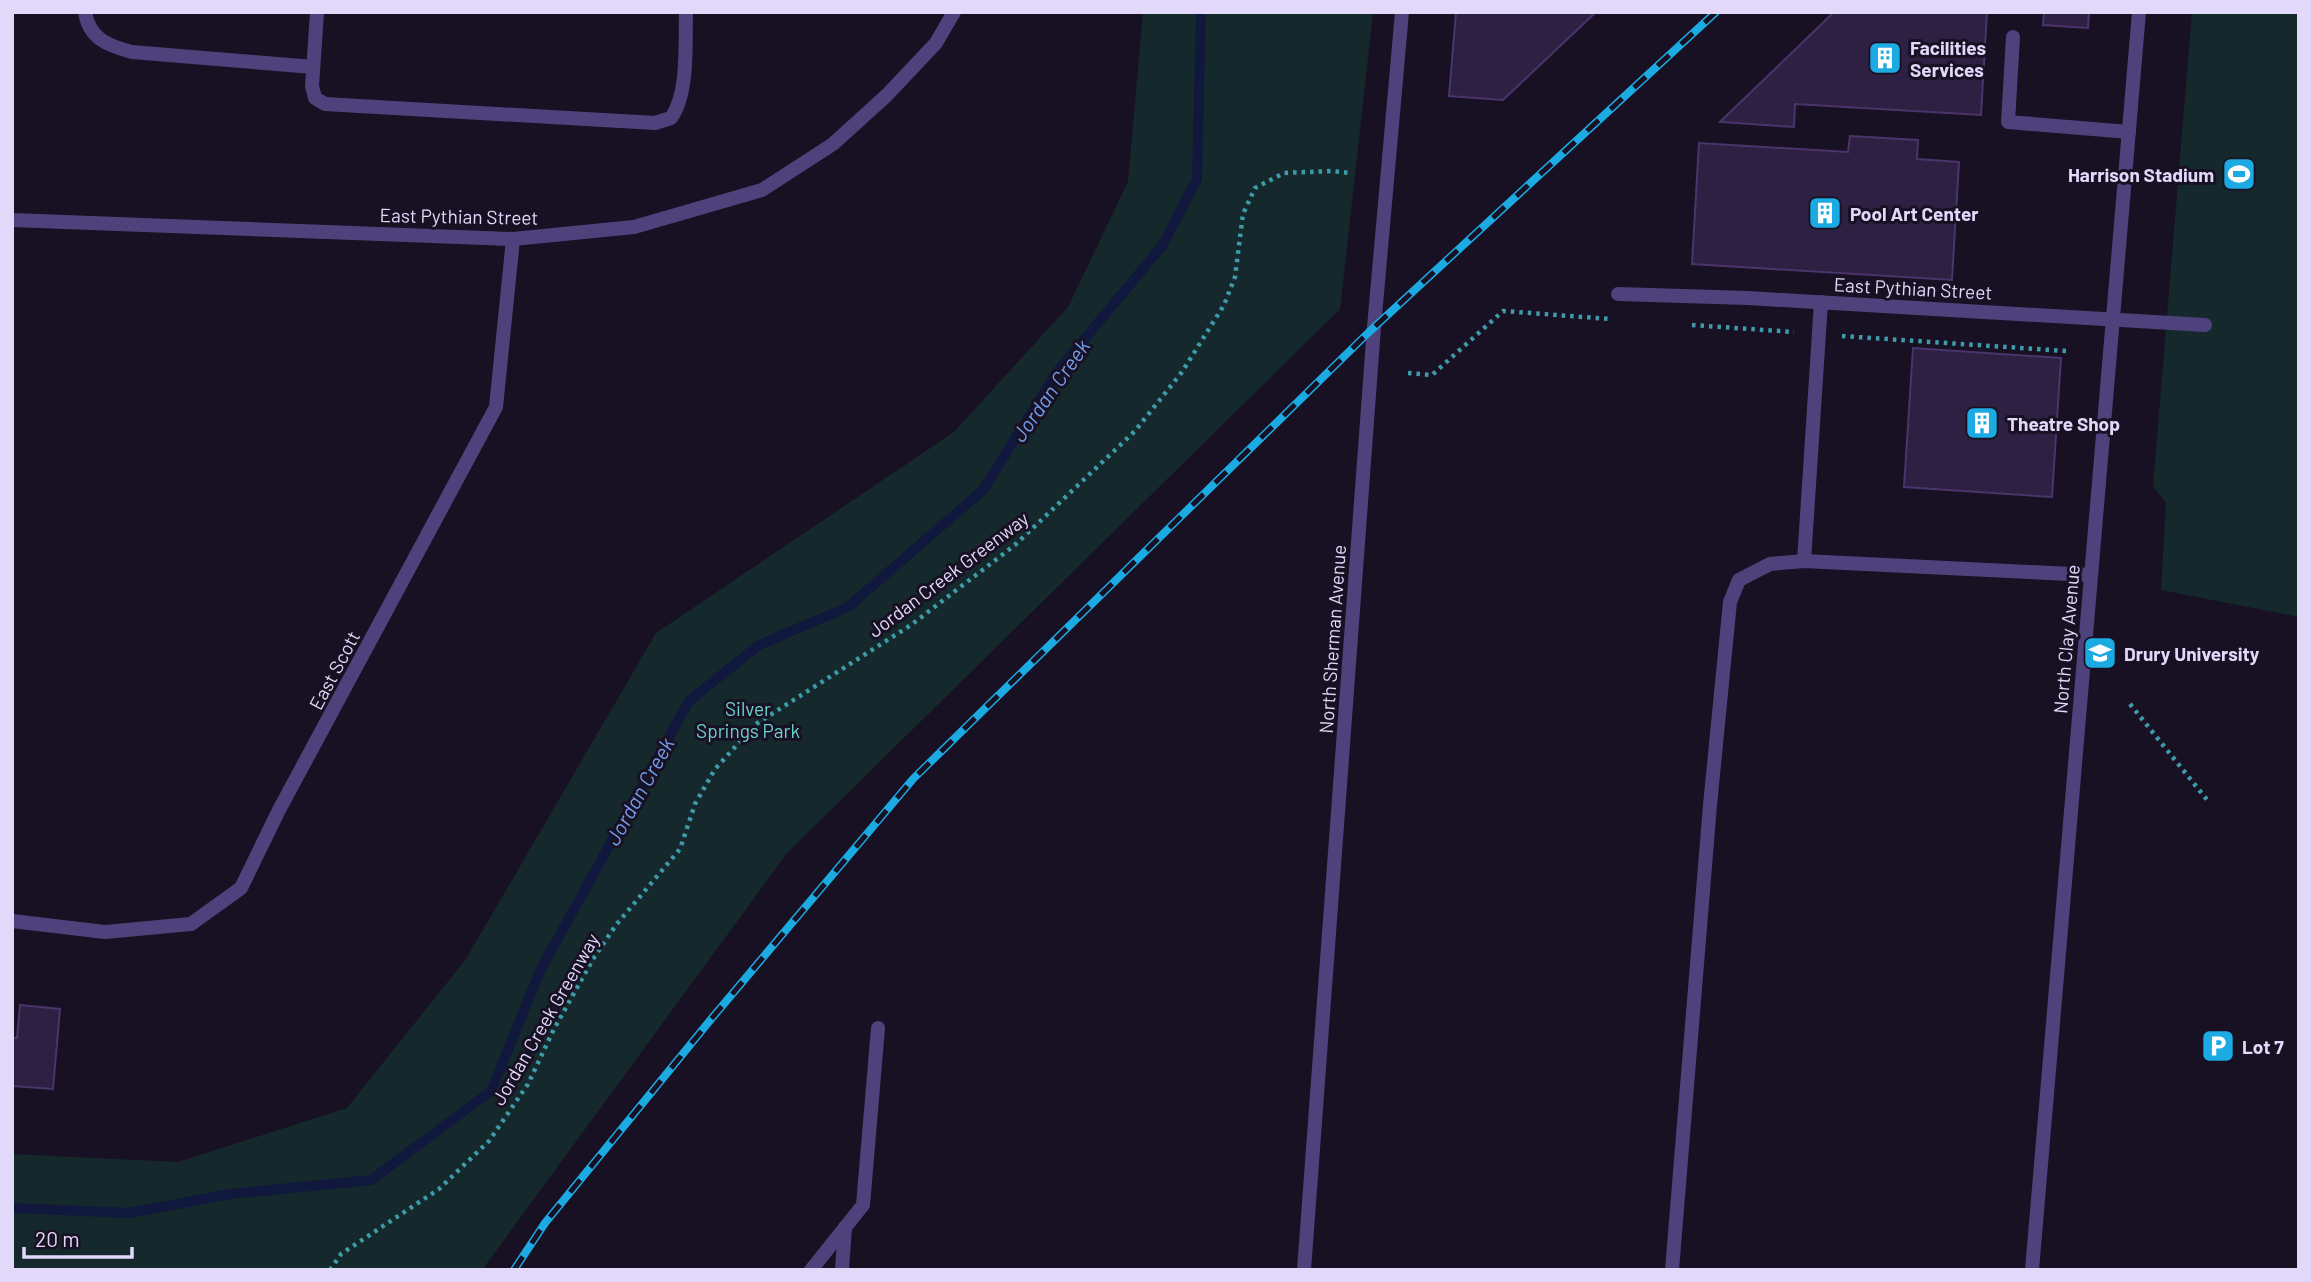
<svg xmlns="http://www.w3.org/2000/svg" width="2311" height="1282" font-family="Barlow,sans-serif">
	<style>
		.green { fill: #15292c }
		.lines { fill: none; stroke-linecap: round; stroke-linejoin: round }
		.stream { stroke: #10183d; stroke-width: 10 }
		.building { fill: #2d2042; stroke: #49356b; stroke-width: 2 }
		.path { stroke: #3e9ba9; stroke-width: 4.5; stroke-dasharray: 3.5 5; stroke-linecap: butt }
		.service { stroke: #4f427c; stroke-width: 14 }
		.minor { stroke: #4f427c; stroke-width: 14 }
		.tertiary { stroke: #4f427c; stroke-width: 14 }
		.rail-casing { stroke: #1caae3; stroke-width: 8 }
		.rail { stroke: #181123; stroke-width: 5; stroke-dasharray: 16; stroke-linecap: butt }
		.labels { text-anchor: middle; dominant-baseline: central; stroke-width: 6; stroke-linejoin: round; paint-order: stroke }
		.poi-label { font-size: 19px; font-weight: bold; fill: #e2d8fa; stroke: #181123; text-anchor: start }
		.street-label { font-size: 19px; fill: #e2d8fa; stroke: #181123 }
		.park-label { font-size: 19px; fill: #6dd2cb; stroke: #181123 }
		.water-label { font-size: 21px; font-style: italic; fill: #739eee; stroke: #181123 }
	</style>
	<rect width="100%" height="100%" fill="#181123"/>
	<g class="green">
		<polygon points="1143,12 1373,12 1340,309 787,853 482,1270 12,1270 12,1154 178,1162 347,1108 466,959 656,633 954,432 1068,307 1128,182"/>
		<polygon points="2192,12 2299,12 2299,617 2161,590 2166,502 2153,487"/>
	</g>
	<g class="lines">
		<polyline class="stream" points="12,1208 129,1213 230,1194 371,1180 491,1091 541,969 689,701 759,645 848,607 983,490 1057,372 1162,246 1197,179 1201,12"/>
	</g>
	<g class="building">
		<polygon points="1456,12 1596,12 1503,100 1449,96"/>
		<polygon points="1834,12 1987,12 1981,115 1795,104 1794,127 1720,122"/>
		<polygon points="2044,12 2089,12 2088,28 2043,25"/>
		<polygon points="1850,136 1918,140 1917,159 1959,162 1952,280 1692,264 1699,143 1848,152"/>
		<polygon points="1913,348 2061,358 2052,497 1904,487"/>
		<polygon points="20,1005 60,1009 53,1089 12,1086 12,1038 17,1038"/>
	</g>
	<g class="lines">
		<g class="path">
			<polyline points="1692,325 1794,332"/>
			<polyline points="1842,336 2066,351"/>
			<polyline points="1408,373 1432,375 1503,311 1610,319"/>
			<polyline points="2130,704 2208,801"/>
			<polyline points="330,1270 341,1254 439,1189 489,1141 528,1084 554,1029 593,959 616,925 680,849 695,804 715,769 756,724 911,625 1015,545 1135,431 1182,372 1224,305 1235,277 1243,214 1255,188 1284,173 1331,171 1351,173"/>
		</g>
		<g class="service">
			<path d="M85,12C89,39 109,46 132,52L313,67"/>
			<path d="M317,12L312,86L315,98L325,104L655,123L671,118C689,93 685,43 686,12"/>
			<polyline points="2013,37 2008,122 2129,132"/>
			<polyline points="1804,561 1821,302"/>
			<polyline points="811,1270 863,1205 878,1028"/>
			<polyline points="842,1270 845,1227"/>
			<polyline points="1672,1270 1710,805 1730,602 1739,580 1770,564 1804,561 2091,575"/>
		</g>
		<g class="minor">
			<polyline points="1618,294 1748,298 2205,325"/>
			<polyline points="12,921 105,932 191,924 241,888 279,810 496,407 513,239"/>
			<polyline points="1304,1270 1374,327 1402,12"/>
			<polyline points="2032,1270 2139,12"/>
		</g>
		<polyline class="tertiary" points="12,220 513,239 634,227 762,190 833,144 887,95 936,43 954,12"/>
		<defs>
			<polyline id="rail" points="514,1270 545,1223 712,1018 913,779 1369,332 1716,12"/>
		</defs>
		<use href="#rail" class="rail-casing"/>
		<use href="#rail" class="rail"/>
	</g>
	<defs>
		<symbol id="building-square" viewBox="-11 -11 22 22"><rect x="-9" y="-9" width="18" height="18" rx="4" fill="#1caae3" stroke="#181123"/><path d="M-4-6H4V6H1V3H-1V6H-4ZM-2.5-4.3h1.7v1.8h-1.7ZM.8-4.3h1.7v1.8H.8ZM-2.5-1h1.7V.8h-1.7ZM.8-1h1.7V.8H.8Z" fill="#fff"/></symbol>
		<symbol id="stadium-square" viewBox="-11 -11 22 22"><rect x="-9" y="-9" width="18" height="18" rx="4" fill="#1caae3" stroke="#181123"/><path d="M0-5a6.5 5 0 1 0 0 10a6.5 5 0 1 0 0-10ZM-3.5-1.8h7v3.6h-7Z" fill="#fff"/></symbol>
		<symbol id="university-square" viewBox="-11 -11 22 22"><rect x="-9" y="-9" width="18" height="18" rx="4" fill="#1caae3" stroke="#181123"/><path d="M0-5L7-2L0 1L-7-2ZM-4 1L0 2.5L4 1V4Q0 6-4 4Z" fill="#fff"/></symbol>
		<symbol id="parking-square" viewBox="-11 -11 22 22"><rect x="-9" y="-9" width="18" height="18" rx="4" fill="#1caae3" stroke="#181123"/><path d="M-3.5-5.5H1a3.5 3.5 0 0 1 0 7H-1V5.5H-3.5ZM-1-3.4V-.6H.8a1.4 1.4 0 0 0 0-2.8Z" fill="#fff"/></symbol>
	</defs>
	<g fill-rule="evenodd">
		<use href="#building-square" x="1866" y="39" width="38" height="38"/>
		<use href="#stadium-square" x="2220" y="155" width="38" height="38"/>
		<use href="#building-square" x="1806" y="194" width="38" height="38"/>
		<use href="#building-square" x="1963" y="404" width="38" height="38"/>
		<use href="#university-square" x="2081" y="634" width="38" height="38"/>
		<use href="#parking-square" x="2199" y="1027" width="38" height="38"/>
	</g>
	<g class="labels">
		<g class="poi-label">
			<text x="1910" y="47">Facilities<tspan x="1910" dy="22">Services</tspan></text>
			<text x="2214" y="174" text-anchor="end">Harrison Stadium</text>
			<text x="1850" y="213">Pool Art Center</text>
			<text x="2007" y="423">Theatre Shop</text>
			<text x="2124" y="653">Drury University</text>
			<text x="2242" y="1046">Lot 7</text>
		</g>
		<g class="street-label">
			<text transform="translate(459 216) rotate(1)">East Pythian Street</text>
			<text transform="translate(1913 288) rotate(3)">East Pythian Street</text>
			<text transform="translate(948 574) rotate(-37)">Jordan Creek Greenway</text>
			<text transform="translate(1332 639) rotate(-86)">North Sherman Avenue</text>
			<text transform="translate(2066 639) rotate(-85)">North Clay Avenue</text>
			<text transform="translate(334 670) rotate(-62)">East Scott</text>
			<text transform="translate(545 1019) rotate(-60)">Jordan Creek Greenway</text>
		</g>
		<g class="park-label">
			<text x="748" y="708">Silver<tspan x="748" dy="22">Springs Park</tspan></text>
		</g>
		<g class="water-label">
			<text transform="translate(1050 390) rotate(-55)">Jordan Creek</text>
			<text transform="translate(639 791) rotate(-61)">Jordan Creek</text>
		</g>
	</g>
	<rect width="2311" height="1282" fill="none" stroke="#e2d8fa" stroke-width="28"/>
	<path d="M24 1247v10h108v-10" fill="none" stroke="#e2d8fa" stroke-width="3.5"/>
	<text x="35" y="1247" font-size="21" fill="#e2d8fa" stroke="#181123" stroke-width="5" paint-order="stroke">20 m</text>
</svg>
